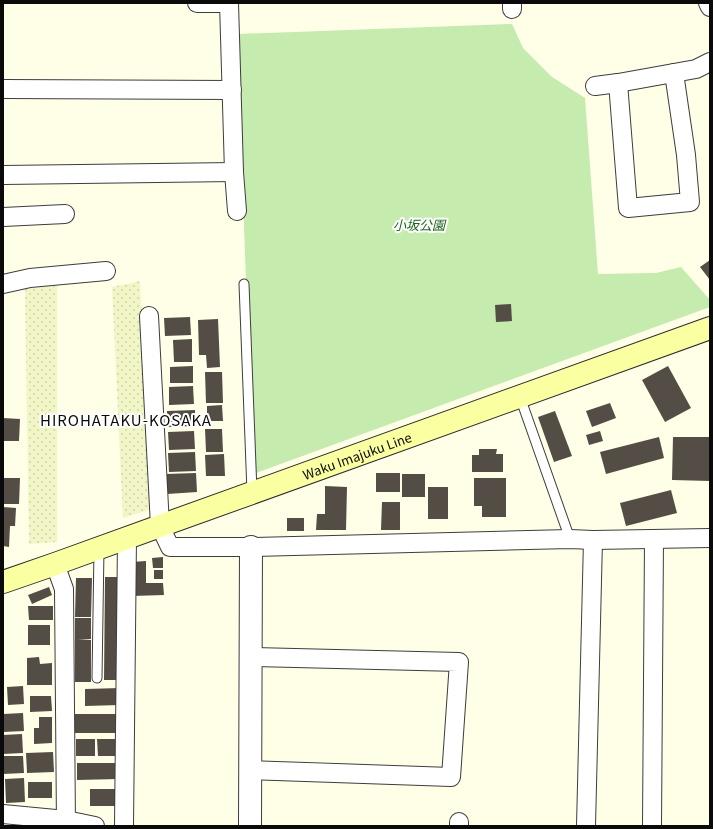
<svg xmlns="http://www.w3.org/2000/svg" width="713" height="829" font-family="Georgia,'Noto Sans JP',serif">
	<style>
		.farmland { fill: url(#farmland-dots) }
		.park { fill: #c5ebaf }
		.building { fill: #534d46 }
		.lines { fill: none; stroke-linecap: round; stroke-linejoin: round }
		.service-casing { stroke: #3d3d3d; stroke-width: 11 }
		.minor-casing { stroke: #3d3d3d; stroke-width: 20 }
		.tertiary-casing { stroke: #3d3d3d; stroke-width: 24 }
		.secondary-casing { stroke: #2c2c2c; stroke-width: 24 }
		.service { stroke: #fff; stroke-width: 9 }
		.minor { stroke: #fff; stroke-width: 18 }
		.tertiary { stroke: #fff; stroke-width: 22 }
		.secondary { stroke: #faffa2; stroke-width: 22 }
		.labels { text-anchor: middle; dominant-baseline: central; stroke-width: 4; stroke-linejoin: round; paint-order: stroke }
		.park-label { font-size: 13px; font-style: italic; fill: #1c6418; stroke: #fff }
		.street-label { font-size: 13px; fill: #0a0a0a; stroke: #fff }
		.quarter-label { font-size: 15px; letter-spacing: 1px; fill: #0a0a0a; stroke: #fff }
	</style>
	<defs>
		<pattern id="farmland-dots" width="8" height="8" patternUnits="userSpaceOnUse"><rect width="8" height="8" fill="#f2f6c6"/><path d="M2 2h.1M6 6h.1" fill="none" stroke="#ced2a9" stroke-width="1.8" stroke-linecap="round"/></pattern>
	</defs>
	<rect width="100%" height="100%" fill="#fffee7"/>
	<g class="farmland">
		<polygon points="140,281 151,509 123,518 112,287"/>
		<polygon points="57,285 57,542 29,544 25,289"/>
	</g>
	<polygon class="park" points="512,24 523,48 552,77 585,98 598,274 656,273 681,267 710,300 710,307 253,474 237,34"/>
	<g class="building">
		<polygon points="710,260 710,280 700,267"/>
		<polygon points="511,304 512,321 496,322 495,305"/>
		<polygon points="190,317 191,335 165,336 164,318"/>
		<polygon points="218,319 220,367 207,368 206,355 199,355 198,320"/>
		<polygon points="192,339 192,362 174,362 173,340"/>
		<polygon points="193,366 193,383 170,383 170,367"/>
		<polygon points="668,366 691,408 665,422 642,380"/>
		<polygon points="205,372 222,372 223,403 206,403"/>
		<polygon points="193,386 194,404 169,405 169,387"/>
		<polygon points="610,403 616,418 592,427 586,411"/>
		<polygon points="222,405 223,421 207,421 207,406"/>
		<polygon points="195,410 195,426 167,427 167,411"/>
		<polygon points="555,411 572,456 554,462 538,417"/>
		<polygon points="3,418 20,419 19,441 3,441"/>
		<polygon points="205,429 222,429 223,452 206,452"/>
		<polygon points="194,431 195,449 169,450 168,432"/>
		<polygon points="600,431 603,441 589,445 586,435"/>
		<polygon points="659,437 664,458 606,474 600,452"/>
		<polygon points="673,437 710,437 710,481 672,480"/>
		<polygon points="479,449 497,449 496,454 503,454 503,472 472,472 472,455 479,455"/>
		<polygon points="195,452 196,471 169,472 168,453"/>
		<polygon points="224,454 225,476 206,476 205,455"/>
		<polygon points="196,473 197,492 167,494 166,474"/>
		<rect x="376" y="473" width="24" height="19"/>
		<rect x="402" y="474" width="23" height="23"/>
		<polygon points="3,478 20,478 19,504 3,504"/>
		<polygon points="474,478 506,478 506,517 482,517 482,506 474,506"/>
		<polygon points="325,486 347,487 346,530 316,530 317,514 325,514"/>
		<rect x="428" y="487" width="20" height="32"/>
		<polygon points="671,490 677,513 626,526 620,503"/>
		<polygon points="382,502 400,502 400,530 381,530"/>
		<polygon points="3,507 16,508 15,526 10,526 9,547 3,546"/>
		<rect x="287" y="518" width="17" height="13"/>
		<polygon points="163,557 163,568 153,568 152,558"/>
		<polygon points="146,561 146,583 163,583 164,595 132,596 131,562"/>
		<rect x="154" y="570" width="9" height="9"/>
		<polygon points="105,577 121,577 120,680 104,680"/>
		<polygon points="76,578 92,578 91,617 75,617"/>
		<polygon points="49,587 52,595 32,604 28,595"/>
		<polygon points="28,606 53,606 53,620 29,620"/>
		<polygon points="75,618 91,618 91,639 78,639 91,640 91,662 75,662"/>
		<rect x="28" y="625" width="22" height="20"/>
		<polygon points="39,657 40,664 52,663 52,685 27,685 27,658"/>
		<rect x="75" y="662" width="16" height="20"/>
		<polygon points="23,686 24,704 8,705 7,687"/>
		<polygon points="120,688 120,705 85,706 85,689"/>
		<polygon points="30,696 51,696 52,711 30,712"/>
		<polygon points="23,713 24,731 3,732 3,714"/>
		<rect x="75" y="714" width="42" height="19"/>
		<polygon points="39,717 52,717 52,743 34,744 34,728 39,728"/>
		<polygon points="22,734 23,753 3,754 3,735"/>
		<rect x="76" y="739" width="19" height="17"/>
		<polygon points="97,739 118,739 118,756 98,756"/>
		<polygon points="53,752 54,772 27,773 26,753"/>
		<polygon points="3,756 23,756 24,773 3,774"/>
		<polygon points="77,763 117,763 118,779 77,780"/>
		<polygon points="24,778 25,802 6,803 5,779"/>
		<rect x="28" y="782" width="24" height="16"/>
		<rect x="90" y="789" width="27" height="17"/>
	</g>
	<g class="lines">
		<defs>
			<g id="service">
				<polyline points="244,284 252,492"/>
				<polyline points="520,397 570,539"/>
				<polyline points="97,678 99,549"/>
			</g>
			<g id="minor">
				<polyline points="197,3 229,3"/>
				<polyline points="229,3 234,172 237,211"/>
				<polyline points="512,3 512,9"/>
				<polyline points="708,3 710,7"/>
				<polyline points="618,83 628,208 690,202 686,155 674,73"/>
				<polyline points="595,86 618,83 696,69 710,62"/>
				<polyline points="3,89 232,90"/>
				<polyline points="3,175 234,172"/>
				<polyline points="3,217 65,214"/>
				<polyline points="3,284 30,278 106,271"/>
				<polyline points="149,316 160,526 170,547 251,547 570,539 593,540 710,538"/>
				<polyline points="55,564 64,589 66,826"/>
				<polyline points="250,770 451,777 459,662 251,657"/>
				<polyline points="3,814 66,820 95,826"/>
				<polyline points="459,822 459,826"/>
				<polyline points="124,826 127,538"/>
				<polyline points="586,826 593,540"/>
				<polyline points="652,826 654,539"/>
			</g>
			<polyline id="tertiary" points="250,826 251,547"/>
			<g id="secondary">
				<path id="s1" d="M3,582L55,564L160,526L710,328"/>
			</g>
		</defs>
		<use href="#service" class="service-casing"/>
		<use href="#minor" class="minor-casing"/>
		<use href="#tertiary" class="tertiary-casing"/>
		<use href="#secondary" class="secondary-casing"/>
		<use href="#service" class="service"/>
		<use href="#minor" class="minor"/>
		<use href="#tertiary" class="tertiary"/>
		<use href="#secondary" class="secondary"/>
	</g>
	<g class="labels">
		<g class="park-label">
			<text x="419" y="224">小坂公園</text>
		</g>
		<g class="street-label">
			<text stroke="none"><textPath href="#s1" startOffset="376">Waku Imajuku Line</textPath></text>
		</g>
		<g class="quarter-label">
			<text x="126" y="419">HIROHATAKU-KOSAKA</text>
		</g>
	</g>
	<rect width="713" height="829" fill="none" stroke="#0a0a0a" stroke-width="8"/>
</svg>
